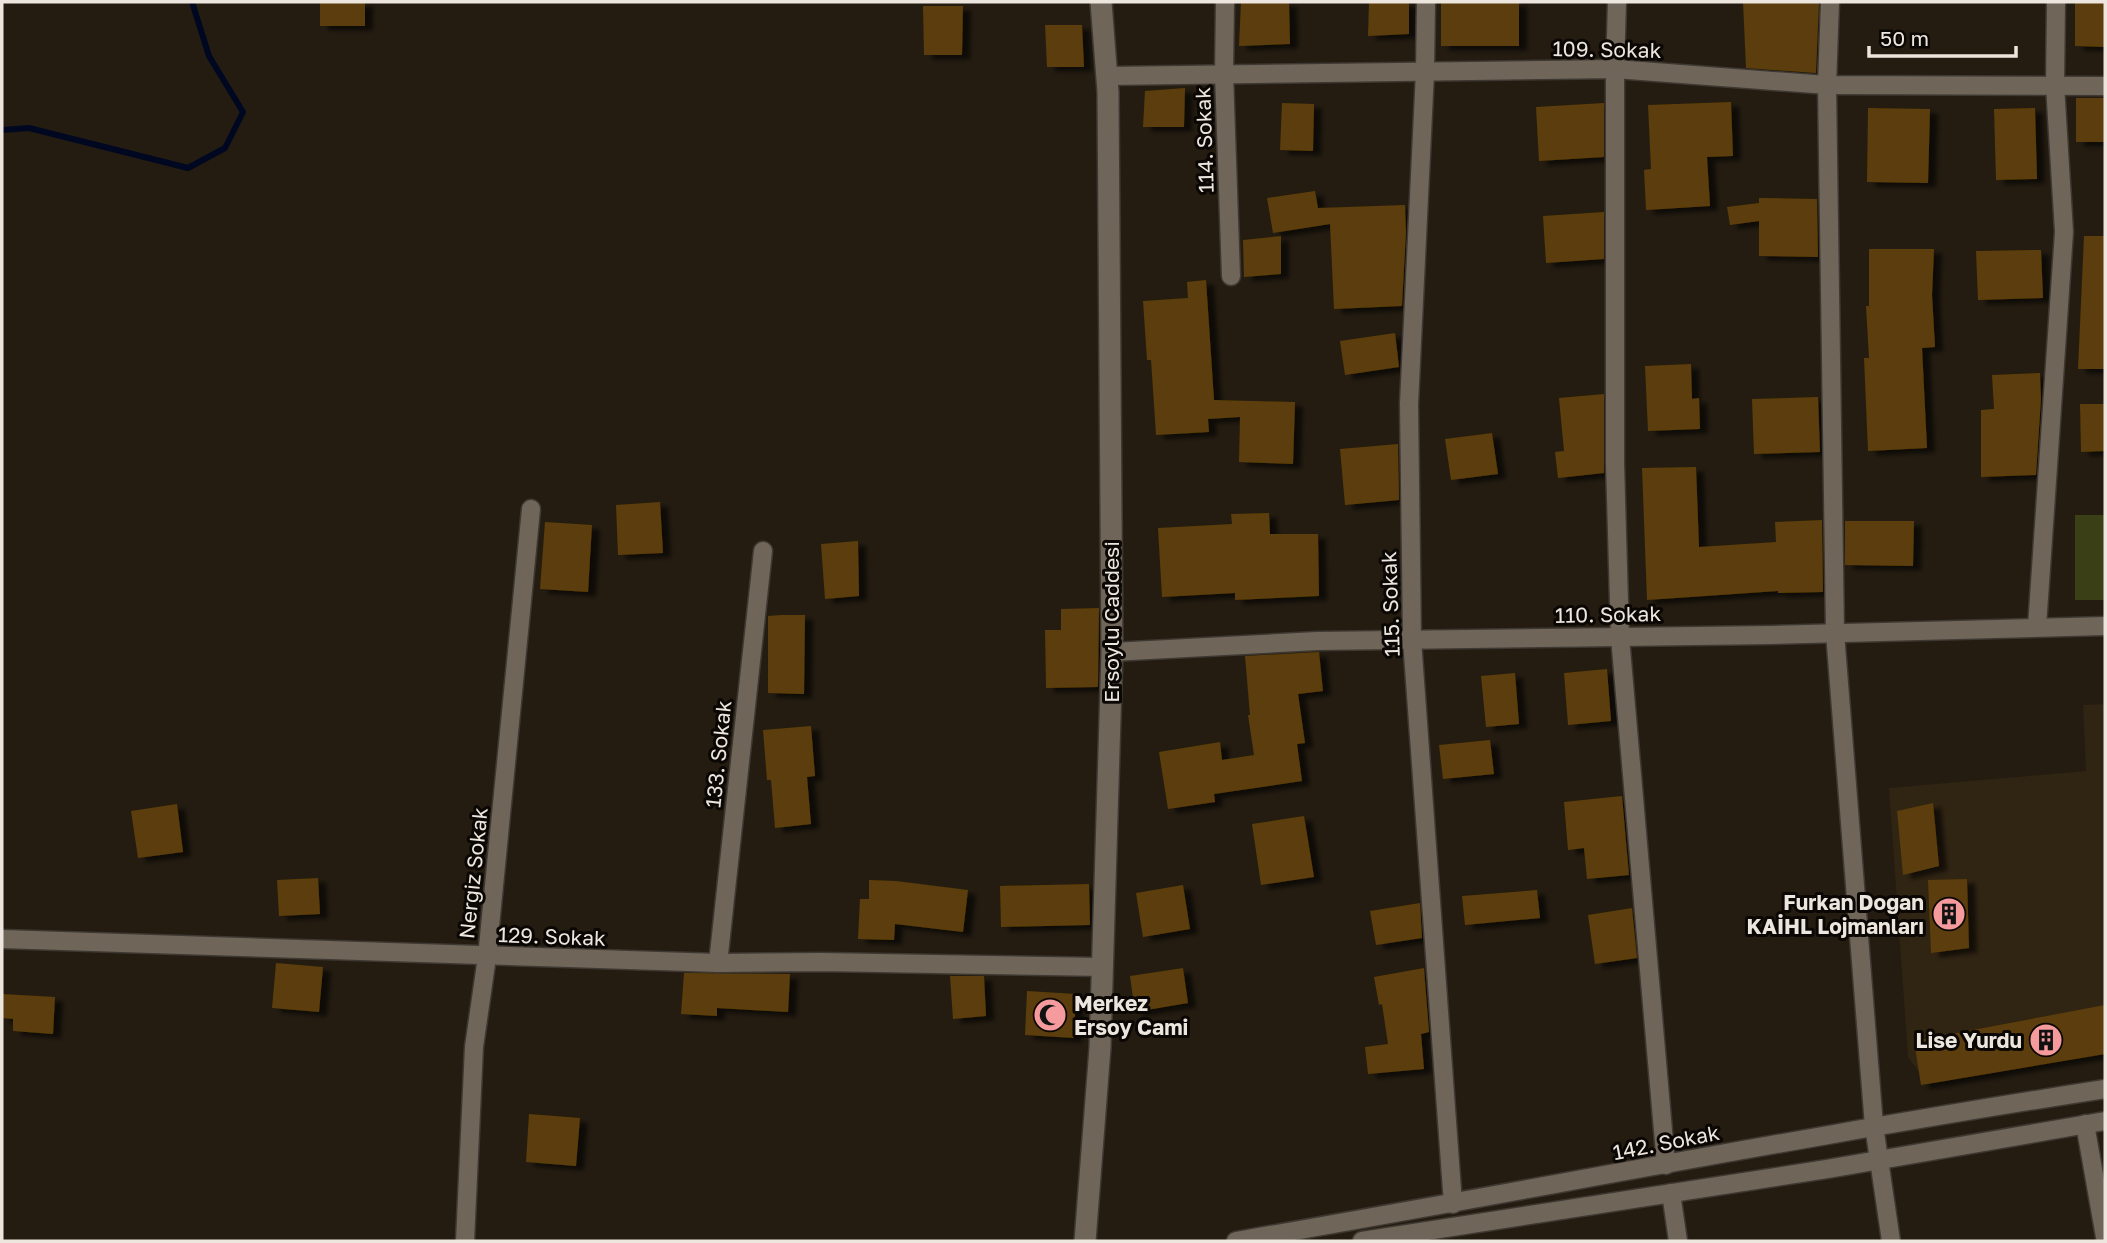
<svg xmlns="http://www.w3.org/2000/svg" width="2107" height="1243" font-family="'Golos Text',sans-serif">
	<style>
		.built { fill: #302413 }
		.green { fill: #3b3f16 }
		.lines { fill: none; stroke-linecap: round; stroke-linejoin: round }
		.stream { stroke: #000821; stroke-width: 6 }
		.building { fill: #5c3e08; filter: url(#shadow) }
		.street-casing { stroke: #3e3832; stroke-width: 21 }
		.secondary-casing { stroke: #3e3832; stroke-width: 24 }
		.street { stroke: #6f6558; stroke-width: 18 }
		.secondary { stroke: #6f6558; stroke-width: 21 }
		.labels { text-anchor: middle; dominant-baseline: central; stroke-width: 6; stroke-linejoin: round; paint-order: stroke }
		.street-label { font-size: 21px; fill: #ece6de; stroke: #0b0704 }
		.poi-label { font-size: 21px; font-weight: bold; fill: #ece6de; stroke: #0b0704; text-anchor: end }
	</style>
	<defs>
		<filter id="shadow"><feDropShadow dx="8" dy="4.5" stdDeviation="2" flood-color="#0009"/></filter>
	</defs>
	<rect width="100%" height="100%" fill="#241c11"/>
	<polygon class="built" points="2105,704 2105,1054 1925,1080 1908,1057 1889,788 2086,771 2083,705"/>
	<rect class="green" x="2075" y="515" width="30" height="85"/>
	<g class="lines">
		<polyline class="stream" points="2,130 29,128 188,168 225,148 243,112 209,56 192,2"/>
	</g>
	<g class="building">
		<rect x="320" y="2" width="45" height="24"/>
		<polygon points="1241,2 1289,2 1290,44 1239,46"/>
		<polygon points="1369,2 1409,2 1409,34 1368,36"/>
		<rect x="1441" y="2" width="78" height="44"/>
		<polygon points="1743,2 1819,2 1816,73 1746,68"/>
		<polygon points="2075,2 2105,2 2105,47 2075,46"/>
		<polygon points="923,6 963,6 962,55 924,55"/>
		<polygon points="1045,25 1082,25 1084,67 1047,67"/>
		<polygon points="1185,88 1184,127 1143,127 1145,91"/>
		<rect x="2076" y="98" width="29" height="44"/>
		<polygon points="1731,102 1733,156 1707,157 1710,206 1646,210 1644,170 1651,169 1648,105"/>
		<polygon points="1282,103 1314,104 1313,151 1280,150"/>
		<polygon points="1604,103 1604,157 1539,161 1536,107"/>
		<polygon points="1868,108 1930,109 1928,183 1867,182"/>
		<polygon points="2035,108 2037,179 1996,180 1994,109"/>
		<polygon points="1315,191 1318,208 1405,205 1406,232 1402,306 1334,309 1330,224 1273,233 1267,198"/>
		<polygon points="1759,198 1817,199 1818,257 1759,256 1759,221 1730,225 1727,207 1759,203"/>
		<polygon points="1604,212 1604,259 1546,263 1543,216"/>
		<polygon points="1281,236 1281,274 1244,277 1243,240"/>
		<polygon points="2084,236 2105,236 2105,369 2078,369"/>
		<polygon points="1869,249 1934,249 1932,295 1935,347 1922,348 1927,448 1868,451 1864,358 1869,358 1866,306 1869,306"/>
		<polygon points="2041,250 2043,298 1978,300 1976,251"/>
		<polygon points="1206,280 1214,400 1295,402 1293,464 1239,462 1240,417 1208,419 1209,432 1156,435 1151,360 1147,360 1143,301 1188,298 1187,282"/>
		<polygon points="1395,333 1399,367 1345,375 1340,341"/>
		<polygon points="1691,364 1692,399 1699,398 1700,429 1648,431 1645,366"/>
		<polygon points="2040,373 2041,399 2036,475 1981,477 1981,410 1994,409 1992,375"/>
		<polygon points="1604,394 1604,473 1558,478 1555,452 1564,451 1559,398"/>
		<polygon points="1818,397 1820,452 1754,454 1752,399"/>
		<polygon points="2080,404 2105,404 2105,451 2081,452"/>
		<polygon points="1492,433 1498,474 1451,480 1445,439"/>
		<polygon points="1398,444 1399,500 1345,505 1340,449"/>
		<polygon points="1696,467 1699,547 1776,542 1775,522 1822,520 1823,592 1778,593 1778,591 1647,600 1642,468"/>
		<polygon points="660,502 663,553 618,555 616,505"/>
		<polygon points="1269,513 1270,534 1318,534 1319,596 1235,600 1235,593 1162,597 1158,528 1232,524 1231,514"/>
		<polygon points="1845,521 1914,521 1913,566 1845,565"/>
		<polygon points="545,522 592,525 588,592 540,589"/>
		<polygon points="858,541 859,596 825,599 821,544"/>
		<polygon points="1099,608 1098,687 1046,688 1045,630 1061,630 1061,609"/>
		<polygon points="781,615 805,615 804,694 768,693 768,616"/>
		<polygon points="1319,652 1323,691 1298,694 1305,743 1297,744 1302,781 1214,794 1215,802 1168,809 1159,752 1220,742 1222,760 1254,755 1248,715 1250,715 1245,656"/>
		<polygon points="1607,669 1611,721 1568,725 1564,673"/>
		<polygon points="1515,673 1519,724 1486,727 1481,676"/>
		<polygon points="811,726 815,776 807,777 811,824 775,828 771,780 767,780 763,730"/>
		<polygon points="1490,740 1494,774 1443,779 1439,745"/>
		<polygon points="1622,796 1629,875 1587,879 1584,848 1568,850 1564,802"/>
		<polygon points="1933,803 1939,866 1903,875 1897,811"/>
		<polygon points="177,804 183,852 138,858 131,811"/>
		<polygon points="1304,816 1314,877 1261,885 1252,824"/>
		<polygon points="318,878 320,914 279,916 277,880"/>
		<polygon points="1967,879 1969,948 1931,953 1928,880"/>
		<polygon points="869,880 896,881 968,890 963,932 895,924 894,940 858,939 860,899 869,899"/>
		<polygon points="1089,884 1090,925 1001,927 1000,886"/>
		<polygon points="1183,885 1190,929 1143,937 1136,893"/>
		<polygon points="1537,890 1540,918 1465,925 1462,896"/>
		<polygon points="1420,903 1422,938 1376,945 1370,911"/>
		<polygon points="1632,908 1637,958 1595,964 1588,915"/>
		<polygon points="276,963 323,967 319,1012 272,1008"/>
		<polygon points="1183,968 1188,1003 1135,1012 1130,976"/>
		<polygon points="1424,968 1429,1032 1421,1034 1424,1069 1368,1074 1365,1047 1388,1044 1382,1004 1379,1005 1374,977"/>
		<polygon points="684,973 790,974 788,1012 717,1008 717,1016 681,1014"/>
		<polygon points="950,976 984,976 986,1016 953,1019"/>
		<polygon points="1027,991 1076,994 1074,1038 1025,1035"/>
		<polygon points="2,994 55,997 53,1034 13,1031 13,1019 2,1018"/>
		<polygon points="2105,1005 2105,1054 1921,1085 1914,1041"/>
		<polygon points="529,1114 580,1118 576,1166 526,1162"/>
	</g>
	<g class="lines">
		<defs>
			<g id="street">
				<polyline points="1225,2 1224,74 1231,276"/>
				<polyline points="1426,2 1425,72 1409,404 1412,640 1453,1204"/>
				<polyline points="1617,2 1615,69 1615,463 1620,637 1666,1165"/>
				<polyline points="1830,2 1827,85 1835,633 1874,1126 1891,1241"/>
				<polyline points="1107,76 1615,69 1827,85 2105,86"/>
				<polyline points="2037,627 2064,232 2055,85 2056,2"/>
				<polyline points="1112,652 1317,641 1771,635 2105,626"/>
				<polyline points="2,939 718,963 821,962 1102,967"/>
				<polyline points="718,963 763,551"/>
				<polyline points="2085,1124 2105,1237"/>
				<polyline points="1671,1193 1678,1241"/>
				<polyline points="465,1241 474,1047 487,957 531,509"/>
				<path d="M1236,1241C1526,1191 1814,1134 2105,1089"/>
				<polyline points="1362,1241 1827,1169 2105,1121"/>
			</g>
			<polyline id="secondary" points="1085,1241 1100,1048 1112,652 1108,92 1101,2"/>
		</defs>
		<use href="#street" class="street-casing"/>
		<use href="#secondary" class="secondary-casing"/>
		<use href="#street" class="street"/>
		<use href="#secondary" class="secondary"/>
	</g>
	<defs>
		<symbol id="building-disc" viewBox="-11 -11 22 22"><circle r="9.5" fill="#f59b9d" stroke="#0b0704"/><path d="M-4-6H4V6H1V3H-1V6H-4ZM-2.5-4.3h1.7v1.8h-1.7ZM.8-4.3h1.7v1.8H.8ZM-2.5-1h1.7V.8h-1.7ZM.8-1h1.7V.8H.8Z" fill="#111"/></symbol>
		<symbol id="mosque-disc" viewBox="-11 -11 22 22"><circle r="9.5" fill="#f59b9d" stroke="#0b0704"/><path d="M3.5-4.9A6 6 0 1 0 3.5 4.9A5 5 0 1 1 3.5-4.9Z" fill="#111"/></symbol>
	</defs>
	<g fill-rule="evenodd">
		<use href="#building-disc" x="1930" y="895" width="38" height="38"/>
		<use href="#mosque-disc" x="1031" y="996" width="38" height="38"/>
		<use href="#building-disc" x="2027" y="1021" width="38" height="38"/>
	</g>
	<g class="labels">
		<g class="street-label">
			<text transform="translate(1607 49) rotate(1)">109. Sokak</text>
			<text transform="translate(1204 140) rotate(-92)">114. Sokak</text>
			<text transform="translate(1390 604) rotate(-92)">115. Sokak</text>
			<text transform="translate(1608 614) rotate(-1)">110. Sokak</text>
			<text transform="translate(1111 622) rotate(-90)">Ersoylu Caddesi</text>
			<text transform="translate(718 754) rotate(-84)">133. Sokak</text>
			<text transform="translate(473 873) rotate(-84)">Nergiz Sokak</text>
			<text transform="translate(552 936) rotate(2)">129. Sokak</text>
			<text transform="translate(1666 1142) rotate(-11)">142. Sokak</text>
		</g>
		<g class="poi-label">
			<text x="1924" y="902">Furkan Doğan<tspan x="1924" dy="24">KAİHL Lojmanları</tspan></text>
			<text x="1074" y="1003" text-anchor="start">Merkez<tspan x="1074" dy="24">Ersoy Cami</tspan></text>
			<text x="2022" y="1040">Lise Yurdu</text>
		</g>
	</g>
	<rect width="2107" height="1243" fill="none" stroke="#ece6de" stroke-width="7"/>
	<path d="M1869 46v10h147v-10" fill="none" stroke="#ece6de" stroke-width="3.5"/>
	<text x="1880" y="46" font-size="21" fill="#ece6de" stroke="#0b0704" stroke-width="5" paint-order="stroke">50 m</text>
</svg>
